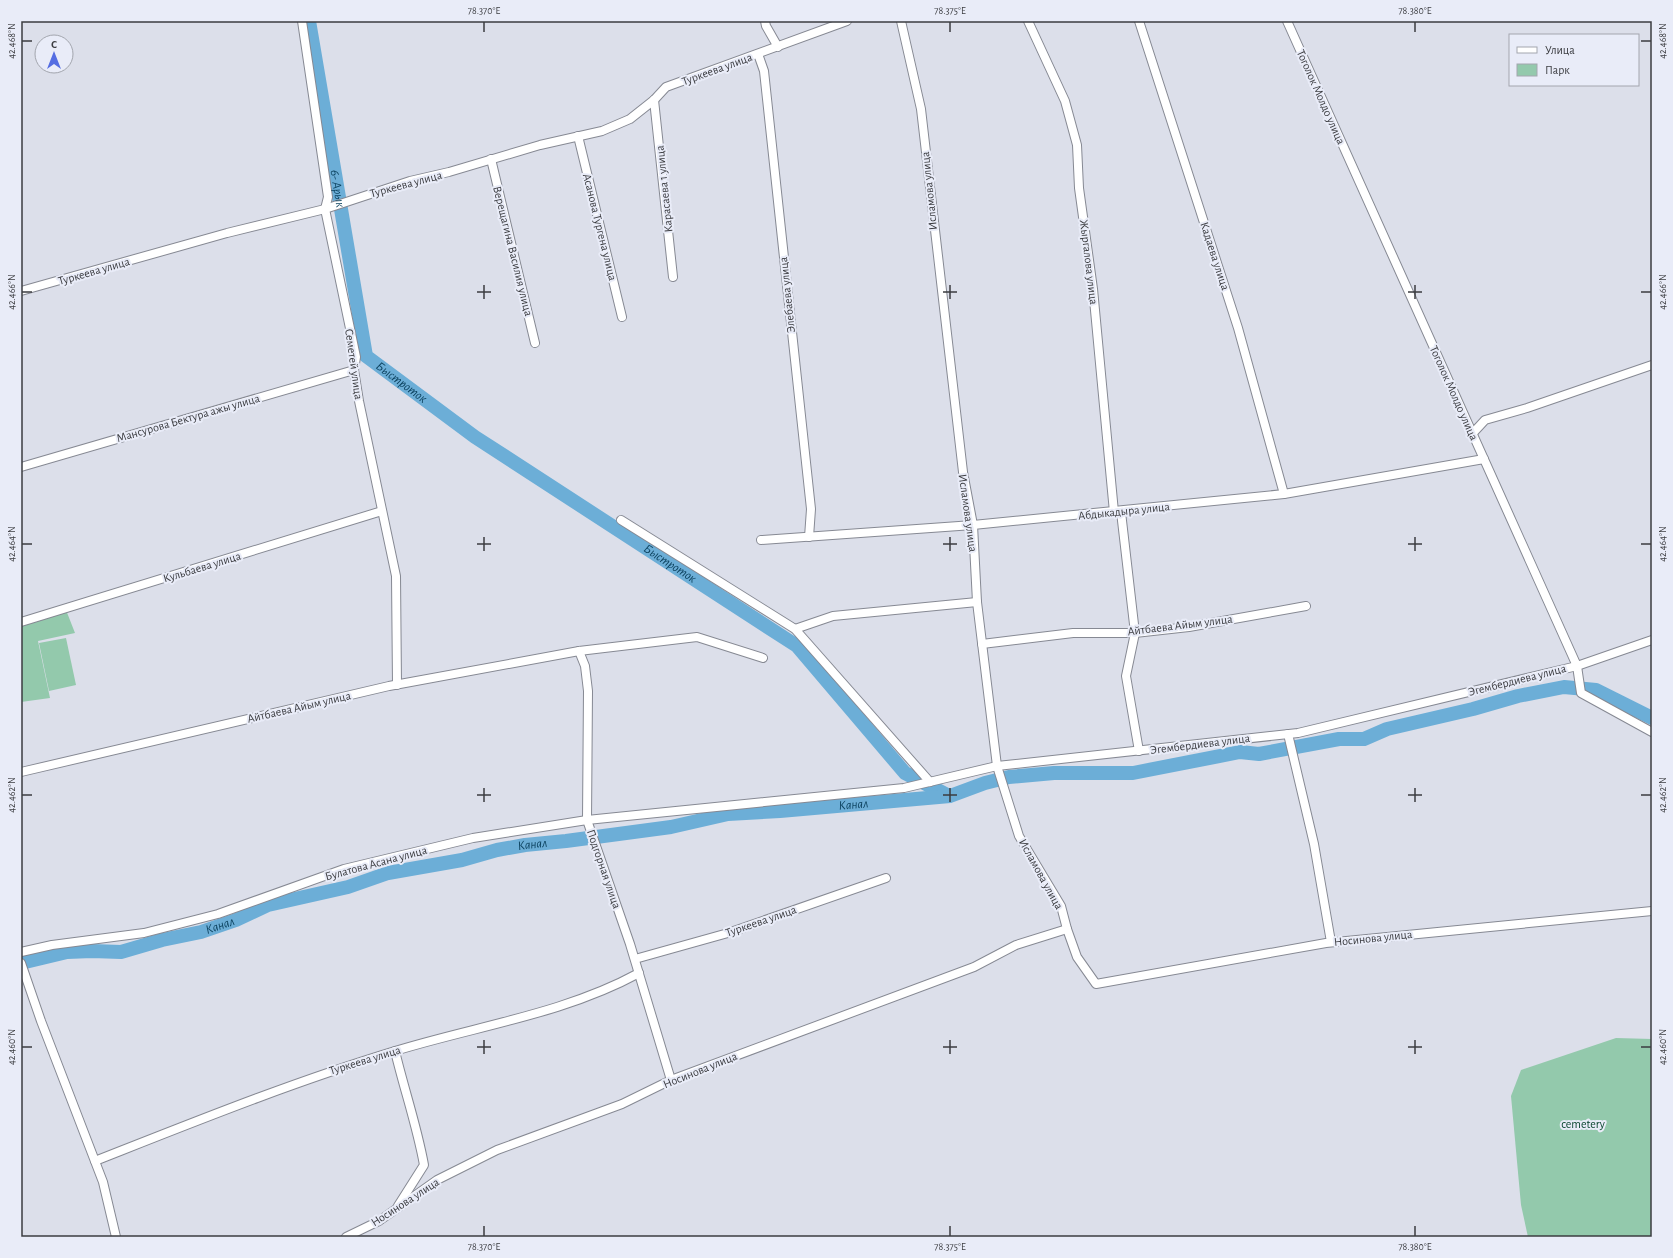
<svg xmlns="http://www.w3.org/2000/svg" width="1673" height="1258" font-family="'Alegreya Sans',sans-serif">
	<style>
		.green { fill: #93c9ac }
		.lines { fill: none; stroke-linecap: round; stroke-linejoin: round }
		.river { stroke: #6caed7; stroke-width: 14 }
		.minor-casing { stroke: #868993; stroke-width: 10 }
		.minor { stroke: #fff; stroke-width: 8 }
		.ticks { fill: none; stroke: #3b3c40; stroke-width: 1.5 }
		.labels { text-anchor: middle; dominant-baseline: central; stroke-width: 4; stroke-linejoin: round; paint-order: stroke }
		.street-label { font-size: 12px; fill: #3b3c40; stroke: #e9ecf8 }
		.park-label { font-size: 12px; fill: #09462e; stroke: #e9ecf8 }
		.water-label { font-size: 13px; font-style: italic; fill: #0c425f; stroke: #e9ecf8 }
		.neatline { fill: none; stroke: #3b3c40; stroke-width: 1.5 }
		.ticks-label { font-size: 10px; text-anchor: middle; fill: #3b3c40 }
	</style>
	<rect width="100%" height="100%" fill="#dcdfea"/>
	<g class="green">
		<polygon points="66,610 75,633 38,641 50,698 21,702 21,624"/>
		<polygon points="66,638 76,685 49,691 39,643"/>
		<polygon points="1616,1038 1652,1039 1652,1237 1528,1237 1521,1205 1511,1096 1521,1070"/>
	</g>
	<g class="lines">
		<g class="river">
			<path id="s1" d="M309,21L366,356L475,437L797,646L905,773L949,796"/>
			<path id="s2" d="M21,963L67,952L92,951L121,952L162,940L201,932L236,920L268,905L348,887L388,873L462,860L497,850L525,845L566,841L671,827L728,814L780,811L950,796L985,783L1009,777L1054,773H1133L1240,752L1259,754L1339,739H1364L1387,729L1473,709L1518,696L1564,687L1596,690L1652,718"/>
		</g>
		<defs>
			<g id="minor">
				<polyline points="302,21 328,197 325,209 356,357 354,370 359,401 396,576 397,685"/>
				<polyline points="765,21 766,26 778,47"/>
				<polyline points="901,21 921,109 963,472 973,525 977,602 997,766 1019,836 1061,906 1067,929 1077,957 1096,984 1326,943 1652,911"/>
				<polyline points="1028,21 1065,101 1077,145 1079,188 1093,289 1114,512"/>
				<polyline points="1139,21 1238,328 1284,494"/>
				<polyline points="1287,21 1577,666 1581,693 1652,732"/>
				<polyline points="758,54 764,71 811,509 809,537"/>
				<polyline points="654,100 673,277"/>
				<polyline points="578,136 622,317"/>
				<polyline points="491,159 535,343"/>
				<polyline points="21,291 227,233 325,209 410,181 449,172 540,145 602,131 630,119 654,100 666,87 847,21"/>
				<polyline points="1472,434 1485,420 1527,408 1652,365"/>
				<polyline points="21,467 354,370"/>
				<polyline points="1121,512 1135,633 1126,676 1139,751"/>
				<polyline points="621,520 795,629 930,782"/>
				<polyline points="761,540 973,525 1284,494 1484,459"/>
				<polyline points="21,622 382,511"/>
				<polyline points="795,629 833,616 977,602"/>
				<polyline points="982,644 1073,633 1135,633 1189,627 1306,606"/>
				<polyline points="579,651 585,666 588,691 587,820 630,944 671,1080"/>
				<polyline points="1288,734 1314,844 1331,942"/>
				<polyline points="21,772 389,686 579,651 697,637 763,658"/>
				<polyline points="21,952 52,945 144,933 218,914 344,869 473,838 587,820 904,788 997,766 1298,733 1577,666 1652,640"/>
				<polyline points="635,959 728,933 886,878"/>
				<polyline points="21,963 41,1021 103,1182 116,1237"/>
				<path d="M395,1051C404,1089 417,1126 424,1165L398,1206"/>
				<path d="M95,1161C194,1122 293,1082 395,1051C476,1026 564,1014 639,973"/>
				<polyline points="346,1237 379,1221 437,1180 497,1150 622,1104 671,1080 974,967 1016,945 1067,929"/>
			</g>
		</defs>
		<use href="#minor" class="minor-casing"/>
		<use href="#minor" class="minor"/>
	</g>
	<path class="ticks" d="M484,22V32M950,22V32M1415,22V32M22,41H32M1641,41H1651M484,285V299M950,285V299M1415,285V299M22,292H32M477,292H491M943,292H957M1408,292H1422M1641,292H1651M484,537V551M950,537V551M1415,537V551M22,544H32M477,544H491M943,544H957M1408,544H1422M1641,544H1651M484,788V802M950,788V802M1415,788V802M22,795H32M477,795H491M943,795H957M1408,795H1422M1641,795H1651M484,1040V1054M950,1040V1054M1415,1040V1054M22,1047H32M477,1047H491M943,1047H957M1408,1047H1422M1641,1047H1651M484,1226V1236M950,1226V1236M1415,1226V1236"/>
	<g class="labels">
		<g class="street-label">
			<text transform="translate(717 69) rotate(-20)">Туркеева улица</text>
			<text transform="translate(1321 97) rotate(66)">Тоголок Молдо улица</text>
			<text transform="translate(406 184) rotate(-15)">Туркеева улица</text>
			<text transform="translate(664 189) rotate(-96)">Карасаева 1 улица</text>
			<text transform="translate(929 191) rotate(-96)">Исламова улица</text>
			<text transform="translate(600 227) rotate(76)">Асанова Тургена улица</text>
			<text transform="translate(513 251) rotate(76)">Верещагина Василия улица</text>
			<text transform="translate(1215 256) rotate(72)">Кадаева улица</text>
			<text transform="translate(1089 262) rotate(83)">Жыргалова улица</text>
			<text transform="translate(94 271) rotate(-16)">Туркеева улица</text>
			<text transform="translate(787 295) rotate(-96)">Элебаева улица</text>
			<text transform="translate(354 364) rotate(82)">Семетей улица</text>
			<text transform="translate(1454 393) rotate(66)">Тоголок Молдо улица</text>
			<text transform="translate(188 418) rotate(-16)">Мансурова Бектура ажы улица</text>
			<text transform="translate(1124 511) rotate(-6)">Абдыкадыра улица</text>
			<text transform="translate(968 513) rotate(82)">Исламова улица</text>
			<text transform="translate(202 567) rotate(-17)">Кульбаева улица</text>
			<text transform="translate(1180 625) rotate(-7)">Айтбаева Айым улица</text>
			<text transform="translate(1517 680) rotate(-14)">Эгембердиева улица</text>
			<text transform="translate(299 707) rotate(-13)">Айтбаева Айым улица</text>
			<text transform="translate(1200 744) rotate(-7)">Эгембердиева улица</text>
			<text transform="translate(376 863) rotate(-15)">Булатова Асана улица</text>
			<text transform="translate(604 869) rotate(71)">Подгорная улица</text>
			<text transform="translate(1041 874) rotate(61)">Исламова улица</text>
			<text transform="translate(761 921) rotate(-19)">Туркеева улица</text>
			<text transform="translate(1373 938) rotate(-6)">Носинова улица</text>
			<text transform="translate(365 1060) rotate(-17)">Туркеева улица</text>
			<text transform="translate(700 1070) rotate(-22)">Носинова улица</text>
			<text transform="translate(405 1202) rotate(-33)">Носинова улица</text>
		</g>
		<g class="park-label">
			<text x="1583" y="1124">cemetery</text>
		</g>
		<g class="water-label">
			<text stroke="none"><textPath href="#s1" startOffset="170">6- Арык</textPath></text>
			<text stroke="none"><textPath href="#s1" startOffset="384">Быстроток</textPath></text>
			<text stroke="none"><textPath href="#s1" startOffset="708">Быстроток</textPath></text>
			<text stroke="none"><textPath href="#s2" startOffset="852">Канал</textPath></text>
			<text stroke="none"><textPath href="#s2" startOffset="528">Канал</textPath></text>
			<text stroke="none"><textPath href="#s2" startOffset="204">Канал</textPath></text>
		</g>
	</g>
	<rect width="1673" height="1258" fill="none" stroke="#e9ecf8" stroke-width="44"/>
	<rect x="1509" y="34" width="130" height="52" fill="#e9ecf8" stroke="#a3a6ae"/>
	<rect x="1517" y="47" width="20" height="6" fill="#ffffff" stroke="#a3a6ae"/>
	<text x="1545" y="54" font-size="12" fill="#3b3c40">Улица</text>
	<rect x="1517" y="64" width="20" height="12" fill="#93c9ac" stroke="#a3a6ae"/>
	<text x="1545" y="74" font-size="12" fill="#3b3c40">Парк</text>
	<g transform="translate(54 54)"><circle r="19" fill="#e9ecf8" stroke="#a3a6ae"/>
	<path d="M0-3L7 15L0 10L-7 15Z" fill="#546de2"/>
	<text y="-6" font-size="11" font-weight="bold" text-anchor="middle" fill="#3b3c40">С</text>
	</g>
	<rect x="22" y="22" width="1629" height="1214" class="neatline"/>
	<g class="ticks-label">
		<text x="484" y="14">78.370°E</text>
		<text x="950" y="14">78.375°E</text>
		<text x="1415" y="14">78.380°E</text>
		<text transform="translate(11 41) rotate(-90)" y="4">42.468°N</text>
		<text transform="translate(1662 41) rotate(-90)" y="4">42.468°N</text>
		<text transform="translate(11 292) rotate(-90)" y="4">42.466°N</text>
		<text transform="translate(1662 292) rotate(-90)" y="4">42.466°N</text>
		<text transform="translate(11 544) rotate(-90)" y="4">42.464°N</text>
		<text transform="translate(1662 544) rotate(-90)" y="4">42.464°N</text>
		<text transform="translate(11 795) rotate(-90)" y="4">42.462°N</text>
		<text transform="translate(1662 795) rotate(-90)" y="4">42.462°N</text>
		<text transform="translate(11 1047) rotate(-90)" y="4">42.460°N</text>
		<text transform="translate(1662 1047) rotate(-90)" y="4">42.460°N</text>
		<text x="484" y="1250">78.370°E</text>
		<text x="950" y="1250">78.375°E</text>
		<text x="1415" y="1250">78.380°E</text>
	</g>
</svg>
